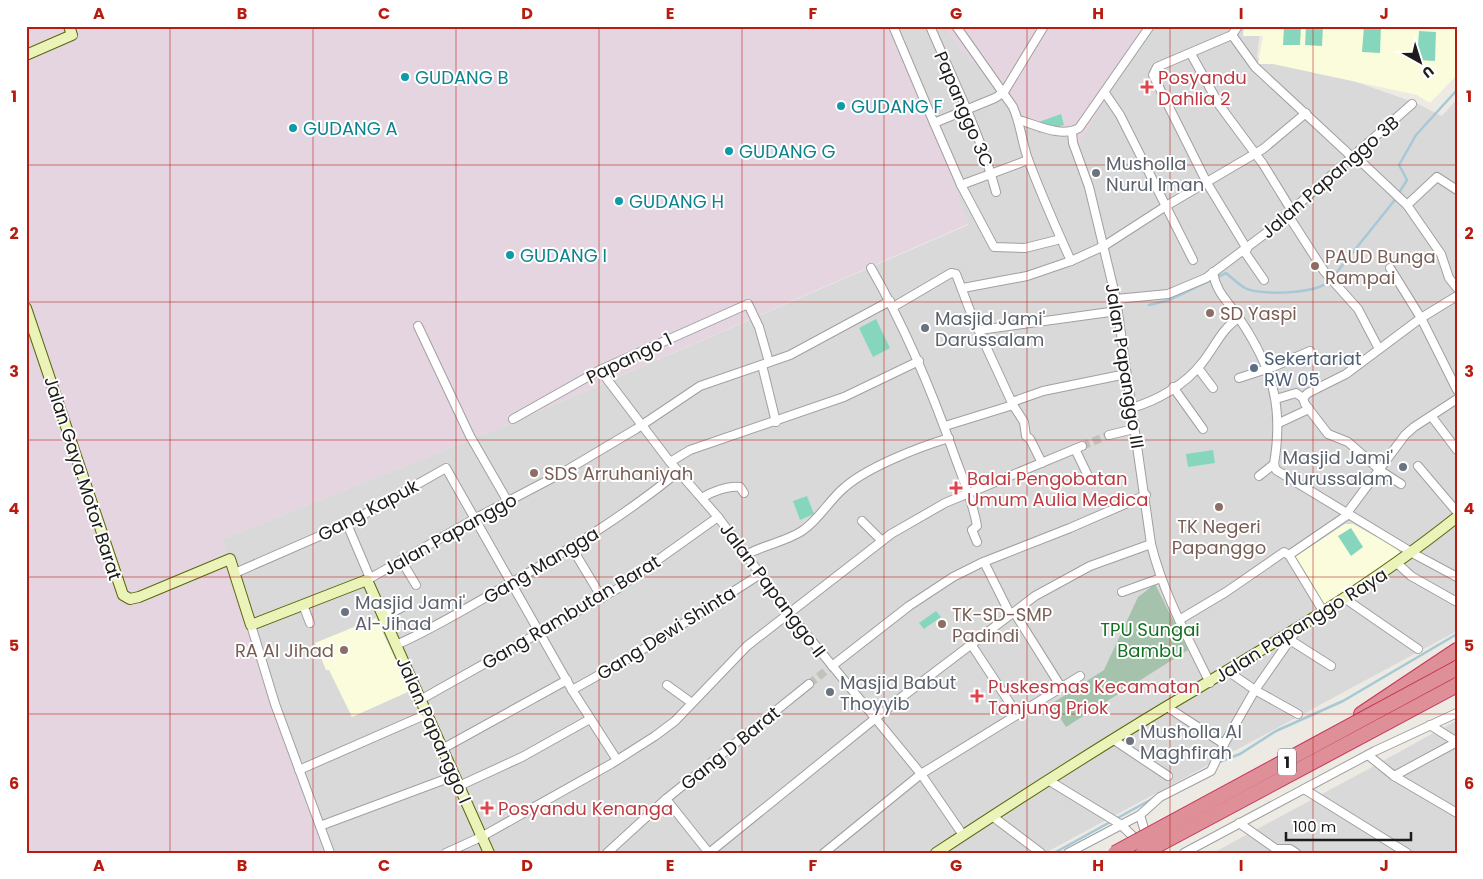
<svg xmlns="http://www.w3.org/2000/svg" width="1483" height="879" font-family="Poppins,sans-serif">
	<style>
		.residential { fill: #dad9d9 }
		.industrial { fill: #e5d5e1 }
		.education { fill: #fafcdc }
		.cemetery { fill: #a5c3ac }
		.pitch { fill: #86d6bd }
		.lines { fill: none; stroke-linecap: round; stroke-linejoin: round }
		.stream { stroke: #a6c8d7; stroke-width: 2.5 }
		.street-tunnel { stroke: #c2c1ba; stroke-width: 8; stroke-dasharray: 8 4; stroke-linecap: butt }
		.street-casing { stroke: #a0a0a0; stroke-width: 10 }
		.secondary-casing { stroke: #58680d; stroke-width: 12 }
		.highway-casing { stroke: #c8325a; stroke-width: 16 }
		.street { stroke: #fff; stroke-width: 8 }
		.secondary { stroke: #ecf3b9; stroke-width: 10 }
		.highway { stroke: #de8f98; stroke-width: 14 }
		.highway-bridge-casing { stroke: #c8325a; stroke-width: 16; stroke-linecap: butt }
		.highway-bridge { stroke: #de8f98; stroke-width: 14 }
		.grid { fill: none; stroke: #b71c10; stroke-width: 1; stroke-opacity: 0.55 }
		.culture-dot { fill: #0f9aa8; stroke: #fff; stroke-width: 2 }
		.health-dot { fill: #e0444e; stroke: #fff; stroke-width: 2 }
		.worship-dot { fill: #6b7280; stroke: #fff; stroke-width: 2 }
		.education-dot { fill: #8d6e63; stroke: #fff; stroke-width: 2 }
		.service-dot { fill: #5c6f8a; stroke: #fff; stroke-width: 2 }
		.labels { text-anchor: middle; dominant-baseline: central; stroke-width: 4; stroke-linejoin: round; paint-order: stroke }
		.shield { fill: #fff; stroke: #606060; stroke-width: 1 }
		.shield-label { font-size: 16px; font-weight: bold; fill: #1c1c1c }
		.culture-label { font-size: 18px; fill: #0d838f; stroke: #fff; text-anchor: start }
		.health-label { font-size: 18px; fill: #be3a42; stroke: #fff; text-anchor: start }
		.street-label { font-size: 18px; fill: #1c1c1c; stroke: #fff }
		.worship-label { font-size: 18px; fill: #5b616d; stroke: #fff; text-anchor: start }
		.education-label { font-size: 18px; fill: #785e54; stroke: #fff; text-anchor: start }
		.service-label { font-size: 18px; fill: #4e5e75; stroke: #fff; text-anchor: start }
		.park-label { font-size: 18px; fill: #147022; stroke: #fff }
		.neatline { fill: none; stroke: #b71c10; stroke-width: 2 }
		.grid-label { font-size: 16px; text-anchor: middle; font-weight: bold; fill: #b71c10 }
	</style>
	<rect width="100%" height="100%" fill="#eceae2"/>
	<g class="residential">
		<polygon points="898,26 946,26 961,50 1149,26 1243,26 1244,30 1260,32 1257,58 1339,76 1416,103 1442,116 1457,99 1457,631 1045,853 328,853 222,539 512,423 968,225"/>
		<polygon points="1457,720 1457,853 1213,853 1372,767"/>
	</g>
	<g class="industrial">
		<polygon points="26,26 898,26 968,224 512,423 222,539 328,853 26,853"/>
		<polygon points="946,26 1149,26 1081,141 1032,126 998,86 961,50"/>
	</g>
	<g class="education">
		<polygon points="1244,26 1457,26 1457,75 1430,103 1417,95 1273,64 1258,64 1263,36 1243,36"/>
		<polygon points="1345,524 1353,524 1393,546 1404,556 1325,607 1293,558"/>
		<polygon points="376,618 410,691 352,717 329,670 326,670 315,643"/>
	</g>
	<polygon class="cemetery" points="1155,584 1188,650 1066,727 1051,704 1104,670 1138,597"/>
	<g class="pitch">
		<polygon points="1284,26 1301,26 1300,45 1283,45"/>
		<polygon points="1306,26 1323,26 1322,46 1305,45"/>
		<polygon points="1364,26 1381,26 1380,53 1362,52"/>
		<polygon points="1419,31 1436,32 1435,61 1417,60"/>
		<polygon points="1061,114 1064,125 1039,133 1036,123"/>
		<polygon points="876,319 890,348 873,357 859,328"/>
		<polygon points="1213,450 1215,463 1188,467 1186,454"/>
		<polygon points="807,496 814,514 800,520 793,501"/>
		<polygon points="1351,528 1363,547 1351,556 1338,536"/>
		<polygon points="936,611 941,617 924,629 919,623"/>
	</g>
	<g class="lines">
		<g class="stream">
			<polyline points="1333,277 1394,201 1407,180 1399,165 1416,135 1457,90"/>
			<path d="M1149,305L1169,300L1226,273C1232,278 1238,284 1245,288C1259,296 1318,294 1329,281"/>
			<polyline points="1217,763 1240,754 1276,731 1343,701 1457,634"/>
			<polyline points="1054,853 1210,767"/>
		</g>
		<g class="street-tunnel">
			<polyline points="1082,446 1109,435"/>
			<polyline points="809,684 832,666"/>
		</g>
		<defs>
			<g id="street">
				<polyline points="893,26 934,123"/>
				<path d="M930,26C953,80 981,135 996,192"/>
				<path d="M956,26L1013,107C1021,125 1022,144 1029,162C1042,196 1056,228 1071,261"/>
				<polyline points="1238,26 1232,35 1157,67 1153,75 1207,183 1247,249"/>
				<polyline points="1232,35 1255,67 1352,157"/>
				<polyline points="1191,54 1220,106 1263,164 1292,211"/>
				<polyline points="1105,93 1120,115 1193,260"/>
				<path d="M1019,120C1037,125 1061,138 1079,128L1150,26"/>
				<path d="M1072,132L1073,143L1089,187L1116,299L1151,544C1163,593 1188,638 1210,683"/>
				<polyline points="1354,155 1407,205 1441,254 1449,278 1457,288"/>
				<polyline points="1028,160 961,185 934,123 995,98 1004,92 1044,26"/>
				<polyline points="961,185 994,247 1025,248 1061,239"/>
				<polyline points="1407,205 1437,177 1457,190"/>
				<polyline points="1288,215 1324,271 1358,309 1379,349"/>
				<polyline points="1244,251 1264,280"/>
				<path d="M871,268C906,329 932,391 955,457C963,479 973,502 977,526L972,530L977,542"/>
				<polyline points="1390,268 1421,318 1457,390"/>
				<path d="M1213,272C1216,293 1228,301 1239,318C1272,367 1284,405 1274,464L1276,470L1416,555L1457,577"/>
				<polyline points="963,288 1027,276 1071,261 1104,246 1166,206 1263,149 1306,113"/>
				<polyline points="1116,299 1168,294 1206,278 1266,233 1412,104"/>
				<polyline points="893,307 951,273 956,274 972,316 1013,405 1024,422 1026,436 1030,439 1042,463"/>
				<polyline points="418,326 470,436 508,502"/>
				<polyline points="980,330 1117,311"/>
				<polyline points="762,365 776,422"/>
				<polyline points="1198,368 1213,388"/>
				<polyline points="600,370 670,462 718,517 789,613 921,774 963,835"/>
				<polyline points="1239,378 1273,367 1310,351"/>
				<polyline points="1173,387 1203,429"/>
				<polyline points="1276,399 1296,393 1303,398"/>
				<polyline points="1012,402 1043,391 1126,374"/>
				<path d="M1131,408C1157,401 1186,384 1202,363C1215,347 1222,328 1239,318"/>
				<polyline points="1432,417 1457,450"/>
				<polyline points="513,419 600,370 748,304 759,327 769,362"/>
				<polyline points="1279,423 1309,409"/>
				<polyline points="945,426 1013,405"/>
				<polyline points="1109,435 1134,429"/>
				<polyline points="1075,449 1090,480"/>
				<polyline points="670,462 690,450 844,397 919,361"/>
				<polyline points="1418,466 1457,512"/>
				<polyline points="1259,476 1274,464"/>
				<polyline points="1401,484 1381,471 1348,442 1328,434 1305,404 1303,398 1308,393 1346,374 1421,318 1457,296"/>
				<path d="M702,498C711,492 729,485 740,487L744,493"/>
				<polyline points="1347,513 1405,435 1414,427 1457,399"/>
				<polyline points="862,521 882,541"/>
				<polyline points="347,524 370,578"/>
				<polyline points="572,548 602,598"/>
				<path d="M746,555C763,545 785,542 802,531C819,520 829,500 845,487C868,467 919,447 949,438"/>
				<polyline points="1289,555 1349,514"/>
				<polyline points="401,560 416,585"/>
				<polyline points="984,562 1010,614"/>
				<polyline points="1398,564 1411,576 1457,602"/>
				<polyline points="235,573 347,524 446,468 572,690 617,760"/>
				<polyline points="367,580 476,518 562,473 636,429 700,386 790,355 890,301"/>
				<polyline points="1122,592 1161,578"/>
				<polyline points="1344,598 1418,649"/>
				<polyline points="303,605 310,623"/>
				<polyline points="1014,612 1061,687"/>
				<polyline points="384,617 408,604"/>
				<polyline points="1179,620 1226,592 1284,552 1289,555 1323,611"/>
				<polyline points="251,625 275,704 330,853"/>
				<polyline points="1290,640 1331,666"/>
				<polyline points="971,644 1017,714"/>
				<path d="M396,645C435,628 470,606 507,585C567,551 624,516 678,472"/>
				<polyline points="832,666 909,606 953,577 981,563 1070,528 1146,495"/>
				<polyline points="1229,672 1255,690 1298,714"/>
				<polyline points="667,685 692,703"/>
				<polyline points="572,690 631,657 759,575"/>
				<polyline points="420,700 617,589 718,517"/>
				<polyline points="1167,707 1224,744"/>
				<polyline points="1430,725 1457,742"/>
				<polyline points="1114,740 1168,776"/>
				<polyline points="442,749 567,680"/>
				<polyline points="1368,755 1394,776 1457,813"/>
				<polyline points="299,770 427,714"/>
				<polyline points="1394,776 1457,742"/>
				<polyline points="1048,780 1120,824 1139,842"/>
				<polyline points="459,786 522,757 590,719"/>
				<polyline points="1304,789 1407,853"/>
				<polyline points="666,799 709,853"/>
				<polyline points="1140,815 1147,839"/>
				<polyline points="992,816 1041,853"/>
				<polyline points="1239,823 1276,849 1290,849 1296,853"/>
				<polyline points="320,826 454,776"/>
				<polyline points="446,853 481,837 611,764 655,736 675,721 747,646 891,534 945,503 1082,446"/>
				<polyline points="607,853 666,799 809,684"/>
				<polyline points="709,853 898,700 1035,596 1090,566 1151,544"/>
				<polyline points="824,853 921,774 1080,676"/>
				<polyline points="1068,853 1140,815 1160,797 1211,771 1224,744 1255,690 1297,630"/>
				<polyline points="1184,853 1375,751 1457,713"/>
			</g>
			<g id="secondary">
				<polyline points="26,55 72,35 69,26"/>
				<polyline points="26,308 123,595 130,599 139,597 230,559 251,625 367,580 489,853"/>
				<path d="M936,853C1012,803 1088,754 1166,707C1265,648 1366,590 1457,517"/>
			</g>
			<polyline id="highway" points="1361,714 1457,650"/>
		</defs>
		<use href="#street" class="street-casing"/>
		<use href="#secondary" class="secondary-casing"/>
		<use href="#highway" class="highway-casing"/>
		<use href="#street" class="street"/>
		<use href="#secondary" class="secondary"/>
		<use href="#highway" class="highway"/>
		<defs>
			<g id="highway-bridge">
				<polyline points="1115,853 1457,668"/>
				<polyline points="1143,853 1457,685"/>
			</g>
		</defs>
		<use href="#highway-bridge" class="highway-bridge-casing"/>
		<use href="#highway-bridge" class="highway-bridge"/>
	</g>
	<path class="grid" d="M170,26V853M313,26V853M456,26V853M599,26V853M742,26V853M884,26V853M1027,26V853M1170,26V853M1313,26V853M26,165H1457M26,302H1457M26,440H1457M26,577H1457M26,714H1457"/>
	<g class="culture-dot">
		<circle cx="405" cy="77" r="5"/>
		<circle cx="841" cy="106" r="5"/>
		<circle cx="293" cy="128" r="5"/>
		<circle cx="729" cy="151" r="5"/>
		<circle cx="619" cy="201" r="5"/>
		<circle cx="510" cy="255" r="5"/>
	</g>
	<g class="health-dot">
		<path d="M1144.5 79.5h5v5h5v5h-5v5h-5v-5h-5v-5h5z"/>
		<path d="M953.5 480.5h5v5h5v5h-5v5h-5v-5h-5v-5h5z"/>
		<path d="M974.5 688.5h5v5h5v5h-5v5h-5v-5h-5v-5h5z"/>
		<path d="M484.5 800.5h5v5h5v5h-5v5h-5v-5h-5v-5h5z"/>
	</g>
	<g class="worship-dot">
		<circle cx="1096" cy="173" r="5"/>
		<circle cx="925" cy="328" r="5"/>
		<circle cx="1403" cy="467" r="5"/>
		<circle cx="345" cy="612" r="5"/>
		<circle cx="830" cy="692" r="5"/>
		<circle cx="1130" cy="741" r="5"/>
	</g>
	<g class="education-dot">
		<circle cx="1315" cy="266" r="5"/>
		<circle cx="1210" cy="313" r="5"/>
		<circle cx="534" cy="473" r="5"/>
		<circle cx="1219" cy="507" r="5"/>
		<circle cx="942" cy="624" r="5"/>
		<circle cx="344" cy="650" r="5"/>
	</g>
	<circle class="service-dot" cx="1254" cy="368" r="5"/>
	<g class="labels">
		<rect class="shield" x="1278" y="748.5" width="18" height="27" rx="4"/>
		<g class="shield-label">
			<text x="1287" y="762">1</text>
		</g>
		<g class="culture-label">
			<text x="415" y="77">GUDANG B</text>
			<text x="851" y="106">GUDANG F</text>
			<text x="303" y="128">GUDANG A</text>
			<text x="739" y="151">GUDANG G</text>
			<text x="629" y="201">GUDANG H</text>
			<text x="520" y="255">GUDANG I</text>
		</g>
		<g class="health-label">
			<text x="1158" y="77">Posyandu<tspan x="1158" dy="21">Dahlia 2</tspan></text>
			<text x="967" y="478">Balai Pengobatan<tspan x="967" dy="21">Umum Aulia Medica</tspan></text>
			<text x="988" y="686">Puskesmas Kecamatan<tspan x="988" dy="21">Tanjung Priok</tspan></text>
			<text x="498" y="808">Posyandu Kenanga</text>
		</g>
		<g class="street-label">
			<text transform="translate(964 109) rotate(67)">Papanggo 3C</text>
			<text transform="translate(1330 177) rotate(-41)">Jalan Papanggo 3B</text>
			<text transform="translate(629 358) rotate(-26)">Papango 1</text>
			<text transform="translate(1125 366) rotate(81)">Jalan Papanggo III</text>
			<text transform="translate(83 478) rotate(72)">Jalan Gaya Motor Barat</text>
			<text transform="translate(368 510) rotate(-28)">Gang Kapuk</text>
			<text transform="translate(450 534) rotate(-29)">Jalan Papanggo</text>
			<text transform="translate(541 565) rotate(-31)">Gang Mangga</text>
			<text transform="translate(773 590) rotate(53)">Jalan Papanggo II</text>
			<text transform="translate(571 612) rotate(-31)">Gang Rambutan Barat</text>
			<text transform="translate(1301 625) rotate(-32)">Jalan Papanggo Raya</text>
			<text transform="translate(666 633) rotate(-32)">Gang Dewi Shinta</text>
			<text transform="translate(434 730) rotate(66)">Jalan Papanggo I</text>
			<text transform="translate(730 748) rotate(-39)">Gang D Barat</text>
		</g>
		<g class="worship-label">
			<text x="1106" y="163">Musholla<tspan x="1106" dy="21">Nurul Iman</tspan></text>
			<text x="935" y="318">Masjid Jami'<tspan x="935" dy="21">Darussalam</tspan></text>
			<text x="1393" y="457" text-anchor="end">Masjid Jami'<tspan x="1393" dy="21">Nurussalam</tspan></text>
			<text x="355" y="602">Masjid Jami'<tspan x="355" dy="21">Al-Jihad</tspan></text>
			<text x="840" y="682">Masjid Babut<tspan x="840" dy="21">Thoyyib</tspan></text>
			<text x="1140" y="731">Musholla Al<tspan x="1140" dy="21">Maghfirah</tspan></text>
		</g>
		<g class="education-label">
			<text x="1325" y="256">PAUD Bunga<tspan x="1325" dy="21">Rampai</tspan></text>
			<text x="1220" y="313">SD Yaspi</text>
			<text x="544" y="473">SDS Arruhaniyah</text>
			<text x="1219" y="526" text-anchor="middle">TK Negeri<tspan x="1219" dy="21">Papanggo</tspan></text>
			<text x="952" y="614">TK-SD-SMP<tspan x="952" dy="21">Padindi</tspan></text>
			<text x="334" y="650" text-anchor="end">RA Al Jihad</text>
		</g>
		<g class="service-label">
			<text x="1264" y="358">Sekertariat<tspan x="1264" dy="21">RW 05</tspan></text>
		</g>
		<g class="park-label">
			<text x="1150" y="629">TPU Sungai<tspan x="1150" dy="21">Bambu</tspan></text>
		</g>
	</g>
	<rect width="1483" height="879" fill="none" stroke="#ffffff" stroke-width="55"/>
	<g transform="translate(1420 62) rotate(141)" stroke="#ffffff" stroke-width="4" paint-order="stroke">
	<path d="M0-4L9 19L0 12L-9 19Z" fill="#1c1c1c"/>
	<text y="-8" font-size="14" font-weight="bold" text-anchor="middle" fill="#1c1c1c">U</text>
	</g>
	<path d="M1286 832v8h125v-8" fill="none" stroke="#1c1c1c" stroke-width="2.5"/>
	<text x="1293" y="832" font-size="15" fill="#1c1c1c" stroke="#ffffff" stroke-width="4" paint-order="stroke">100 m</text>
	<rect x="28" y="28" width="1428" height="824" class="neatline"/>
	<g class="grid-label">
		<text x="99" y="19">A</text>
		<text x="242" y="19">B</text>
		<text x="384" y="19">C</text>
		<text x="527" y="19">D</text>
		<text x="670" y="19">E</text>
		<text x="813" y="19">F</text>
		<text x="956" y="19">G</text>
		<text x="1098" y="19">H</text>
		<text x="1241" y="19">I</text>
		<text x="1384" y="19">J</text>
		<text x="14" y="102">1</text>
		<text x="1469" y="102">1</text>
		<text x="14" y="239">2</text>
		<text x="1469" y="239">2</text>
		<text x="14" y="377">3</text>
		<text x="1469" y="377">3</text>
		<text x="14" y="514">4</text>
		<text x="1469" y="514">4</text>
		<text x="14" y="651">5</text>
		<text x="1469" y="651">5</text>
		<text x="14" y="789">6</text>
		<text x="1469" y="789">6</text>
		<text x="99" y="871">A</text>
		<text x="242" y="871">B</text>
		<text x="384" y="871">C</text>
		<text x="527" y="871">D</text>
		<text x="670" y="871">E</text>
		<text x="813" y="871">F</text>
		<text x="956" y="871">G</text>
		<text x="1098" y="871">H</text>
		<text x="1241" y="871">I</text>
		<text x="1384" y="871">J</text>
	</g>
</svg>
